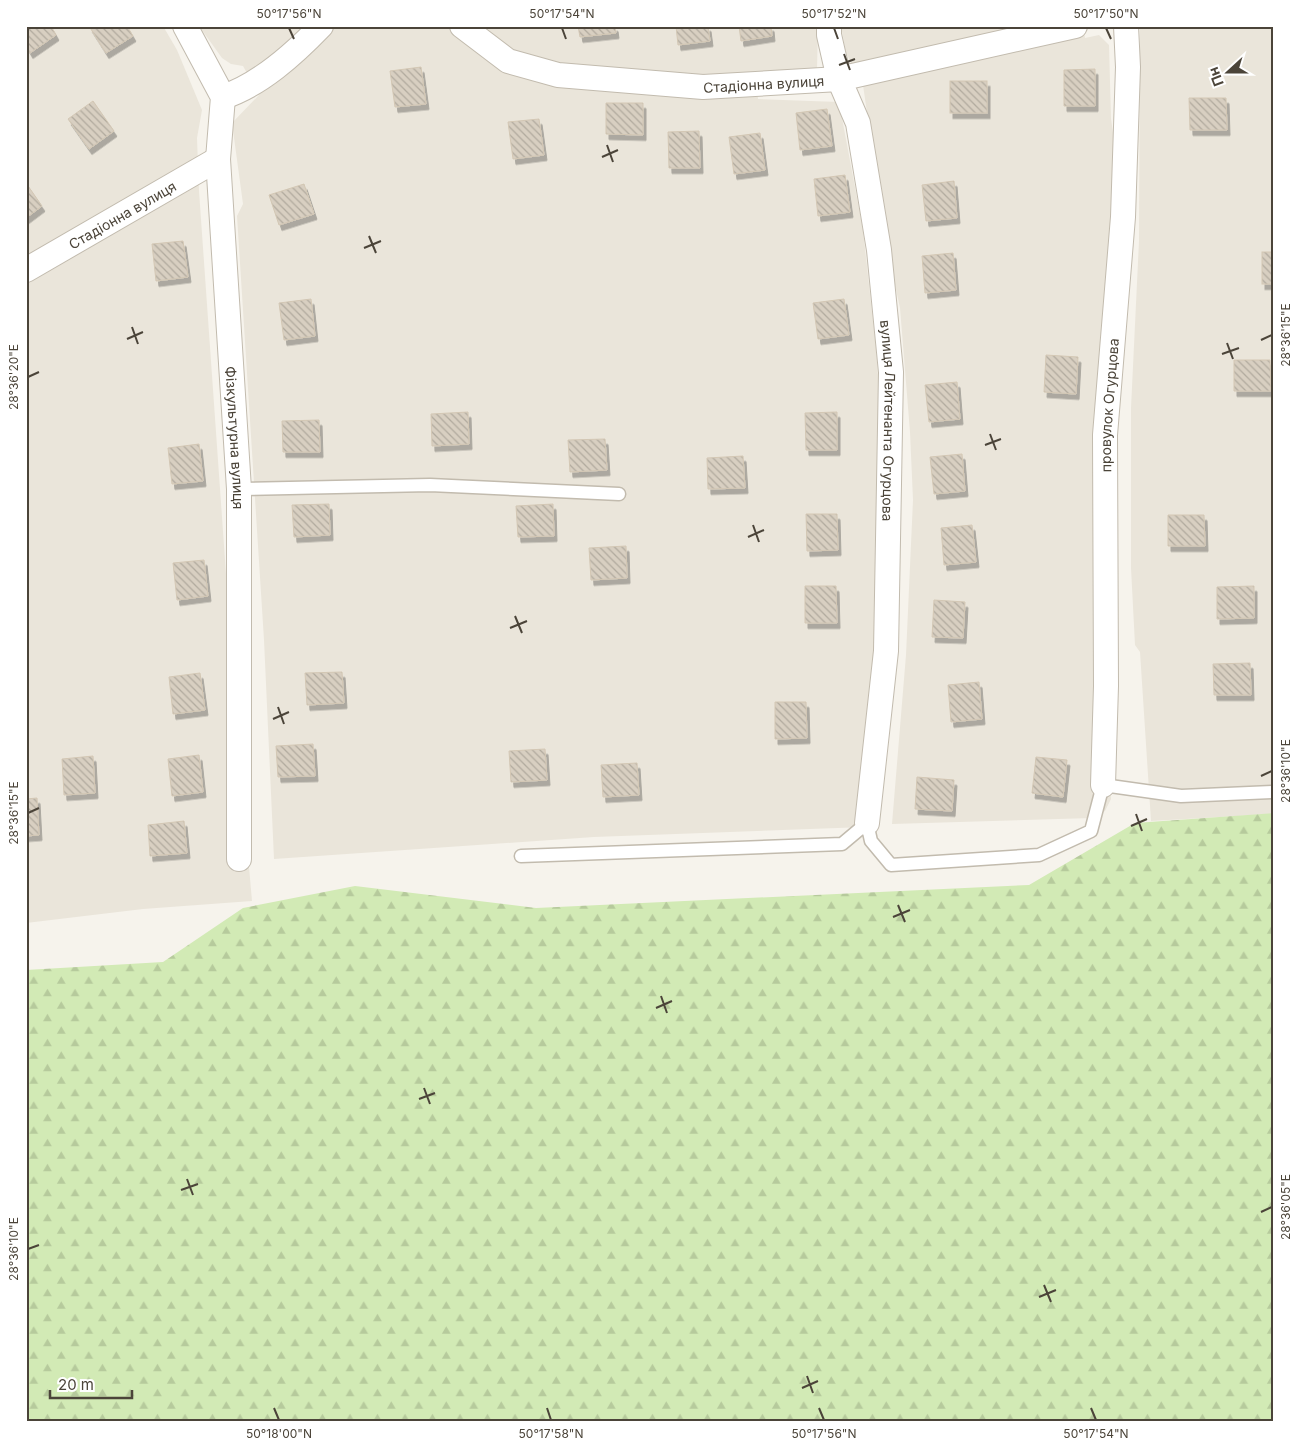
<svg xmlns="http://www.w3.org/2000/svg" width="1300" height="1447" font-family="Inter,sans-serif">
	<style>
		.residential { fill: #eae5da }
		.forest { fill: url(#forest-firs) }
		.building { fill: url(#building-back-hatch); stroke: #d3c7b4; filter: url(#shadow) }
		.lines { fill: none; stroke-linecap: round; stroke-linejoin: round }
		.lane-casing { stroke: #c2bbae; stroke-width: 15 }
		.street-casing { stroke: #c2bbae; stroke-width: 26 }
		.lane { stroke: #fff; stroke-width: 12 }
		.street { stroke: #fff; stroke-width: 24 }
		.ticks { fill: none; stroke: #4b4439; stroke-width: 2 }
		.labels { text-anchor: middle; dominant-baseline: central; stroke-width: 4.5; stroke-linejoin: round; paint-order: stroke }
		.street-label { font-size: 14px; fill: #4b4439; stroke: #fff }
		.neatline { fill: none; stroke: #4b4439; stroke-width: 2 }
		.ticks-label { font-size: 12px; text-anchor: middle; fill: #4b4439 }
	</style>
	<defs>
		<pattern id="forest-firs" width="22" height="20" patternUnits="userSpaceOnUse" patternTransform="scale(1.25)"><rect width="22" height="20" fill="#d2eab5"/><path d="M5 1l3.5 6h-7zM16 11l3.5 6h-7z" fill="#b6ca9c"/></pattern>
		<pattern id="building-back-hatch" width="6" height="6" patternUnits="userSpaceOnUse" patternTransform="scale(1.25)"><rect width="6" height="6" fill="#d8cfc1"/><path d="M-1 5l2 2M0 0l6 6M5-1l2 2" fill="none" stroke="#b1aa9e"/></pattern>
		<filter id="shadow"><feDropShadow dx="3" dy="5.5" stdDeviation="0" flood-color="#0004"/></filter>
	</defs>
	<rect width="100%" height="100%" fill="#f6f3ec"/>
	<g class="residential">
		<polygon points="26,26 163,26 177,50 202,110 197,138 199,191 237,730 252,901 143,909 26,923"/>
		<polygon points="199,26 818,26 817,69 756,75 758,99 839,102 863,230 876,349 888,501 865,827 594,837 274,859 264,640 237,216 243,204 232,123 259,95 243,66 231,64 222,58"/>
		<polygon points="841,26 1083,26 1085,38 1099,35 1109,45 1111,119 1115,146 1107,746 1111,799 1105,811 1092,818 892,824 906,655 913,500 910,432 900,308 886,243 863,85 846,53"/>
		<polygon points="1140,26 1274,26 1274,814 1151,821 1140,652 1135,645 1131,568 1131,408 1139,241"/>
	</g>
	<polygon class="forest" points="1274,813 1274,1421 26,1421 26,970 163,962 243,908 355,886 536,908 1029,885 1135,823"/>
	<g class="building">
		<polygon points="26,26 51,26 56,35 30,53 26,46"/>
		<polygon points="89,26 127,26 133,36 106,53"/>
		<polygon points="578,26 615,26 616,33 580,37"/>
		<polygon points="676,26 708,26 710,41 678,45"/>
		<polygon points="739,26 771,26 772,36 741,41"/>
		<polygon points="421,67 426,104 395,107 390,71"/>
		<polygon points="1095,69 1095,106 1064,106 1064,70"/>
		<rect x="950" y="81" width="37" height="32"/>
		<polygon points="1189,98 1226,98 1227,130 1190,130"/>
		<polygon points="93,101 114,131 89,149 68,119"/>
		<polygon points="606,103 643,103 643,135 606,134"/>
		<polygon points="827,109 832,146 800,150 796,113"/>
		<polygon points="539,119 544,155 513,159 508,122"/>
		<polygon points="699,131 700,168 669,168 668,132"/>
		<polygon points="760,133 765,170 734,174 729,137"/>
		<polygon points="845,175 850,212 818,216 814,179"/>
		<polygon points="954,181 957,218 926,221 922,185"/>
		<polygon points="26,183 42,206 26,218"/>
		<polygon points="304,184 314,214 279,225 269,195"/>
		<polygon points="183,241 188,277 156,281 152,244"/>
		<rect x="1262" y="252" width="12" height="32"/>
		<polygon points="953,253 956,290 925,293 922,256"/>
		<polygon points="311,299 315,336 284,340 279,303"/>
		<polygon points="844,299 849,335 818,339 813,303"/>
		<polygon points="1046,355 1078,357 1076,394 1044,392"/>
		<polygon points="1234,360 1270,360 1271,391 1234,391"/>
		<polygon points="957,382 960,419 929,422 925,385"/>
		<polygon points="468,412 469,444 432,446 431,414"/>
		<polygon points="837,412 837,450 806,450 805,413"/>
		<polygon points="319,420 320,452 283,452 282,421"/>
		<polygon points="605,439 607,470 570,472 568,440"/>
		<polygon points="199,444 203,481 172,484 168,448"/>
		<polygon points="962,454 965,491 934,494 930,457"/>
		<polygon points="743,456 745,488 708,489 707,458"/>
		<polygon points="329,504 330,535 294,537 292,505"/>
		<polygon points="553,504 554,536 518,537 516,506"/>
		<polygon points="806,514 837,514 838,550 807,551"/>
		<polygon points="1168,515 1204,515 1205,546 1168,546"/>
		<polygon points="972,525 976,562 944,565 941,528"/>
		<polygon points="626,546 627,578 591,580 589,548"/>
		<polygon points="204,560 208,596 177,600 173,563"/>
		<polygon points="805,586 836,586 837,623 805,623"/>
		<polygon points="1254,586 1254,618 1217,619 1217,587"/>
		<polygon points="934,600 965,602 963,638 932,637"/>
		<polygon points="1250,663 1251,695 1214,695 1213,664"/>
		<polygon points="342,672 344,703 307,705 305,673"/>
		<polygon points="200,673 205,710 173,714 169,677"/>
		<polygon points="979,682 982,719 951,722 948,685"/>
		<polygon points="775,702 806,702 807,738 775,739"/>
		<polygon points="313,744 315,776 278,777 276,746"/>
		<polygon points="545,749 547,780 511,782 509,751"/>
		<polygon points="199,755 203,792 172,796 168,759"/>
		<polygon points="93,756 95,793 64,795 62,759"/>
		<polygon points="1036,757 1067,760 1063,797 1032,793"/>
		<polygon points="637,763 639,795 603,797 601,765"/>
		<polygon points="917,777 954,780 952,811 915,809"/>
		<polygon points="37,798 39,835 26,836 26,799"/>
		<polygon points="184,821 187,853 150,856 148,825"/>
	</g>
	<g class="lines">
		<defs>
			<g id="lane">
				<polyline points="239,489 430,485 619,494"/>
				<polyline points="867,823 871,841 891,865 1039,855 1091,831 1103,785 1181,796 1274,792"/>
				<polyline points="521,856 842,844 867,823"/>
			</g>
			<g id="street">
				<path id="s1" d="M185,26L223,97L218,159L239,489V859"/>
				<path id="s2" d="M462,26L508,61L558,75L703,87L839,79L1075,26"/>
				<path id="s3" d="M829,26V35L839,79L858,123L879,250L891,372L886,651L867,823"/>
				<path d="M223,97C260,85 294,54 321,26"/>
				<path id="s4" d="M26,270L218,159"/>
				<path id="s5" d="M1103,785L1106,686L1105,435L1123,217L1128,67L1126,26"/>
			</g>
		</defs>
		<use href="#lane" class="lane-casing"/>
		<use href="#street" class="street-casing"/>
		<use href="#lane" class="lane"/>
		<use href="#street" class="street"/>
	</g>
	<path class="ticks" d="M289,28L294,39M562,28L566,39M834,28L838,39M1106,28L1111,39M844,54L850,70M839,65L855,59M607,145L613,162M602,157L618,150M369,236L376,253M364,248L381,241M132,327L138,344M127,339L143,332M1261,340L1272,335M1227,343L1233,359M1222,354L1239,348M28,377L39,372M990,434L996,450M985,445L1001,439M753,525L759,542M748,537L764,530M515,616L522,633M510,628L527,621M278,707L284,724M273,719L289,712M1261,776L1272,771M28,813L39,808M1136,814L1142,831M1131,826L1147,819M898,905L905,922M893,917L910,910M661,996L667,1013M656,1008L672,1001M424,1088L430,1104M419,1099L435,1093M187,1179L193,1195M181,1190L198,1184M1261,1212L1272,1207M28,1249L39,1245M1044,1285L1051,1302M1039,1297L1056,1290M807,1376L813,1393M802,1388L818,1381M274,1408L279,1420M547,1408L551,1420M819,1408L824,1420M1091,1408L1096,1420"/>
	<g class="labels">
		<g class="street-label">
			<text stroke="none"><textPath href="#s2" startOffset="316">Стадіонна вулиця</textPath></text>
			<text stroke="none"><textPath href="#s4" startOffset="111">Стадіонна вулиця</textPath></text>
			<text stroke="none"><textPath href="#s5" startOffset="380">провулок Огурцова</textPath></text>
			<text stroke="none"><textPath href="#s3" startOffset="402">вулиця Лейтенанта Огурцова</textPath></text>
			<text stroke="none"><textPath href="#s1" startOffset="422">Фізкультурна вулиця</textPath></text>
		</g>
	</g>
	<rect width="1300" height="1447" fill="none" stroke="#ffffff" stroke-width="55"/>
	<g transform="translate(1228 72) rotate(249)" stroke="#ffffff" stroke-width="4" paint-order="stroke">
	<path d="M0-4L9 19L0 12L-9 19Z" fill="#4b4439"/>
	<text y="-8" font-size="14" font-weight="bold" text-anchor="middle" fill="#4b4439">Пн</text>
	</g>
	<path d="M50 1390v8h82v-8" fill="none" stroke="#4b4439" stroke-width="2.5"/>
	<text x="58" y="1390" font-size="15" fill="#4b4439" stroke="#ffffff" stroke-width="4" paint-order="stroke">20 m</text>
	<rect x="28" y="28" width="1244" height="1392" class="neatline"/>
	<g class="ticks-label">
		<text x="289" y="18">50°17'56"N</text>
		<text x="562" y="18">50°17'54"N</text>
		<text x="834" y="18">50°17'52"N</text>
		<text x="1106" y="18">50°17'50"N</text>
		<text transform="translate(1286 335) rotate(-90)" y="4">28°36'15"E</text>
		<text transform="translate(14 377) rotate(-90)" y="4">28°36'20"E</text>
		<text transform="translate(1286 771) rotate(-90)" y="4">28°36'10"E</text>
		<text transform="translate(14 813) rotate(-90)" y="4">28°36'15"E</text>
		<text transform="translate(1286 1207) rotate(-90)" y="4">28°36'05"E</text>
		<text transform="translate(14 1249) rotate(-90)" y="4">28°36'10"E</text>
		<text x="279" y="1438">50°18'00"N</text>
		<text x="551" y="1438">50°17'58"N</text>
		<text x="824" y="1438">50°17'56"N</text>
		<text x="1096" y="1438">50°17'54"N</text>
	</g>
</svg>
